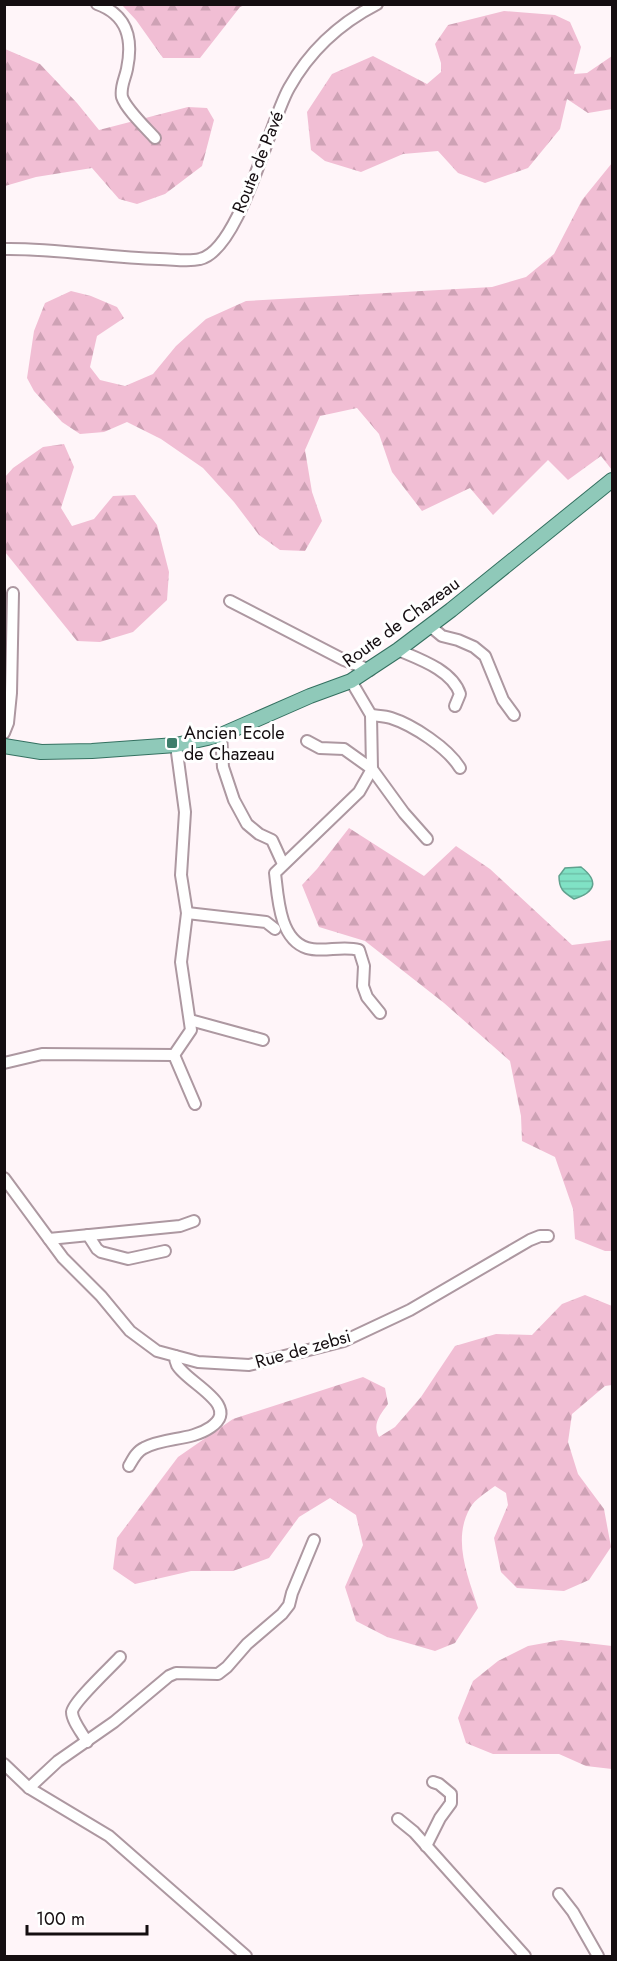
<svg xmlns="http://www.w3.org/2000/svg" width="617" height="1961" font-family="Jost,sans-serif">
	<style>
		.forest { fill: url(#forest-firs) }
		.water { fill: url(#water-rules); stroke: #60a28f; stroke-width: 1.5 }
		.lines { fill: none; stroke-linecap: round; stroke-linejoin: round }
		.minor-casing { stroke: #ad98a1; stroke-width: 14 }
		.major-casing { stroke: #347060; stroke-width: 16 }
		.minor { stroke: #fff; stroke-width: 10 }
		.major { stroke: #8fc9b9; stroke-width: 14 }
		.poi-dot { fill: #3e7e6b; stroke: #fff; stroke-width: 2 }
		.labels { text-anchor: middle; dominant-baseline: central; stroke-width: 6; stroke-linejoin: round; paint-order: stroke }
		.street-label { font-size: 18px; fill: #150e11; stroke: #fff }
		.poi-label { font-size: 18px; fill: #150e11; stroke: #fff; text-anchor: start }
	</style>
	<defs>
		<pattern id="forest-firs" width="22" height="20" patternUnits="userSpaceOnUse" patternTransform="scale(1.5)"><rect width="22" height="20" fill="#f1bed4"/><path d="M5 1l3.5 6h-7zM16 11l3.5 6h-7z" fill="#cea2b5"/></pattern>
		<pattern id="water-rules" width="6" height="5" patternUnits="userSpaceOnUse" patternTransform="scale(1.5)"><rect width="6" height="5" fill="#80e2c5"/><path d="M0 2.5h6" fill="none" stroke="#6ec1a8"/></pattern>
	</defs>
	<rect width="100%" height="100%" fill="#fff5f9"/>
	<g class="forest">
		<polygon points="122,5 245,5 240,7 200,58 163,58 136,20"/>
		<polygon points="504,11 555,15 570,22 581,47 574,74 587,73 612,56 612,109 588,113 567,99 560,129 528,168 485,183 458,173 438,151 403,154 361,172 325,161 311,150 307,112 332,74 373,56 427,84 441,72 441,63 435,44 448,25"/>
		<polygon points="5,49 40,64 77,103 99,130 188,107 207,108 214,120 202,166 165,194 137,204 119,199 92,168 36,177 5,186"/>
		<polygon points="612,163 612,470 601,456 568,480 548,460 493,515 470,488 422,511 392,472 379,434 357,408 320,416 305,450 312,492 322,521 305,551 280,550 259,535 234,502 203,468 161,439 127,422 104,432 80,434 62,422 34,391 27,378 34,331 45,303 71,291 91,296 117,307 124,318 97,336 90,367 100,380 125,386 153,374 176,346 206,319 246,301 492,287 526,277 554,254 582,200"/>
		<polygon points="64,444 74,467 61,508 72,526 94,519 113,496 135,495 157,525 169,572 167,600 133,632 100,642 77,641 5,552 5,477 13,468 43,447"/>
		<polygon points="349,828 424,876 456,846 490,869 572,945 612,940 612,1251 605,1251 575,1239 573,1209 555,1157 522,1141 521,1116 510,1061 444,1003 365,941 319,927 302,885 317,869"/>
		<path d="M585,1295L612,1306V1385L605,1386L572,1414L568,1442L578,1474L604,1509L611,1547L589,1580L564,1591L517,1588L501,1572L494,1538L508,1505L506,1493L495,1486C487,1492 475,1499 470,1508C452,1540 468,1576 478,1608L455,1643L435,1651L387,1637L356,1621L345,1587L363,1545L356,1515L330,1498L299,1517L269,1558L233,1571H191L135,1584L113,1569L117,1538L178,1457L233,1419L363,1377L385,1388L388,1404C380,1415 372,1424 379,1437L395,1427L421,1397L455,1346L496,1334L532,1335L562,1304Z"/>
		<polygon points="561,1640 612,1646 612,1769 586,1766 559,1754 493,1754 466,1743 458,1718 473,1681 498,1661 528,1646"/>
	</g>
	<path class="water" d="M581,867C599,881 596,892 574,899C563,892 559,889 559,876L565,868Z"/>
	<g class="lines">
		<defs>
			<g id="minor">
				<path d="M97,4C128,15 133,40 127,69C125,79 120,87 122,97C126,109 146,128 155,138"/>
				<path d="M4,249C56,248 108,258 159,259C173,259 188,262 200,259C240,250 269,123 289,88C309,52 340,23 377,4"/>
				<polyline points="230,601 344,660 370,670"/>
				<polyline points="430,626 442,636 458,640 474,647 485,656 503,700 514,715"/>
				<path d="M398,650C419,659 452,670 460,694L455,706"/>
				<path d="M351,681L371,715L372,769L359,792L275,873C278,897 279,939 307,948C323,953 342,945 359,950L364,966L363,986L367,997L380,1013"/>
				<path d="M371,715C378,716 385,716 391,718C413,725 448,748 460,768"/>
				<polyline points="4,733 8,723 11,693 13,593"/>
				<polyline points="221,735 223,767 234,800 247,824 259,834 272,840 283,864"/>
				<polyline points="307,741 320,748 344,749 372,769 404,813 427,839"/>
				<polyline points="187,913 266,922 275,929"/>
				<polyline points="190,1020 263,1040"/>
				<polyline points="174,1055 191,1030 181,962 187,913 181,875 185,812 176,745"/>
				<polyline points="4,1063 42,1054 174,1055 195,1104"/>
				<polyline points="4,1178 63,1258 101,1296 130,1331 157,1351 198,1362 249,1365 344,1341 410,1310 530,1240 540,1236 548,1236"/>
				<polyline points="88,1235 97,1249 101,1252 128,1259 165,1251"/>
				<polyline points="49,1239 180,1226 194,1221"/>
				<path d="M129,1466C133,1459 137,1451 144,1448C165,1437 191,1441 211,1427C242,1405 187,1383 177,1365C176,1363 175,1358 175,1356"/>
				<path d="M87,1742C83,1734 72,1721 72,1712C73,1702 112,1666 120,1657"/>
				<polyline points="4,1764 29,1788 109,1836 246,1956"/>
				<polyline points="29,1788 58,1761 114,1722 169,1676 176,1673 218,1674 227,1667 247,1644 282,1614 289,1605 292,1593 314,1540"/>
				<polyline points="398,1819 414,1832 525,1956"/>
				<polyline points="426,1846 440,1818 451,1803 451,1794 439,1784 433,1782"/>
				<polyline points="559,1894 573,1912 598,1956"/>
			</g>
			<polyline id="major" points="4,746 41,752 92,751 176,745 221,735 310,696 351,681 398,650 451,610 612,480"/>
		</defs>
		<use href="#minor" class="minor-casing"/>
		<use href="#major" class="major-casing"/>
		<use href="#minor" class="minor"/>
		<use href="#major" class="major"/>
	</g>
	<rect class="poi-dot" x="166" y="737" width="12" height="12" rx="3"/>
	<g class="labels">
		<g class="street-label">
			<text transform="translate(258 162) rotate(-68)">Route de Pavé</text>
			<text transform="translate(401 622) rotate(-36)">Route de Chazeau</text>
			<text transform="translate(303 1349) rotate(-16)">Rue de zebsi</text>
		</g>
		<g class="poi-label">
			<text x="184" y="733">Ancien Ecole<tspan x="184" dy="21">de Chazeau</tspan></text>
		</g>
	</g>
	<rect width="617" height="1961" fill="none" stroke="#150e11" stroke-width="12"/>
	<path d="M27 1925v9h120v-9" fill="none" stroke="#150e11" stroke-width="3"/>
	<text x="36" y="1925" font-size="18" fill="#150e11" stroke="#ffffff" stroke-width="4.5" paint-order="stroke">100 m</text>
</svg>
